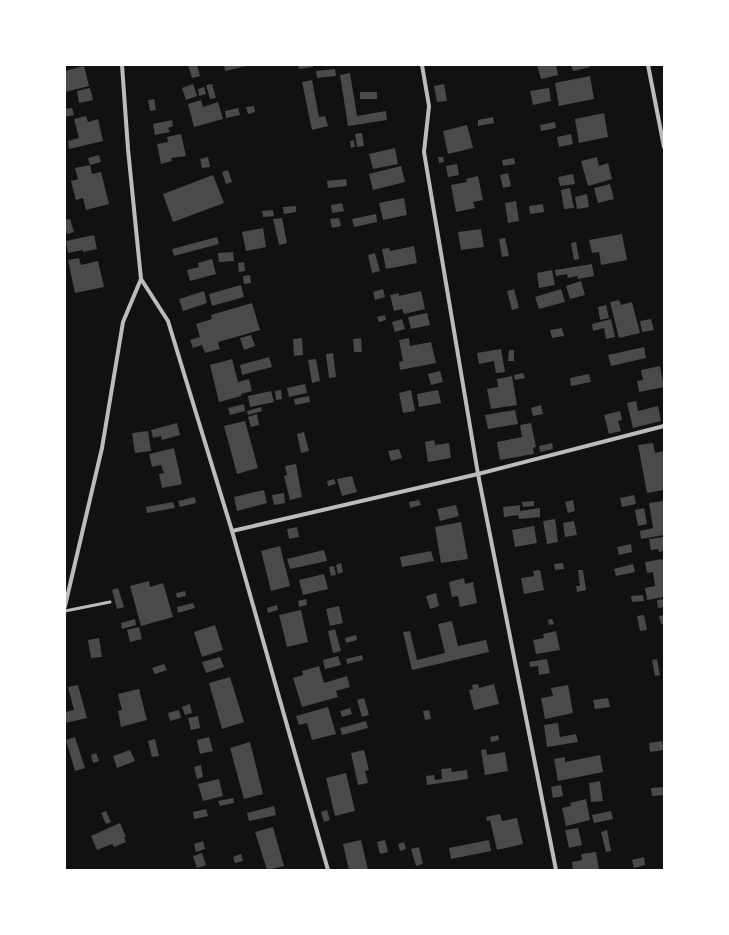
<svg xmlns="http://www.w3.org/2000/svg" width="729" height="935" font-family="Overpass,sans-serif">
	<style>
		.building { fill: #4a4a4a }
		.lines { fill: none; stroke-linecap: round; stroke-linejoin: round }
		.service { stroke: #bcbcbc; stroke-width: 3 }
		.minor { stroke: #bcbcbc; stroke-width: 4 }
	</style>
	<rect width="100%" height="100%" fill="#111"/>
	<g class="building">
		<polygon points="188,65 197,65 200,76 192,78"/>
		<polygon points="224,65 247,65 247,66 225,71"/>
		<polygon points="298,65 313,65 313,67 299,69"/>
		<polygon points="537,65 556,65 558,75 541,79"/>
		<polygon points="571,65 590,65 590,67 573,71"/>
		<polygon points="84,66 89,86 65,92 65,71"/>
		<polygon points="335,69 336,76 317,78 316,71"/>
		<polygon points="350,73 357,116 386,111 387,120 348,126 340,75"/>
		<polygon points="590,76 594,99 559,106 555,83"/>
		<polygon points="312,80 319,117 325,116 328,126 312,130 302,82"/>
		<polygon points="193,84 197,96 186,100 182,88"/>
		<polygon points="212,84 216,98 210,99 206,85"/>
		<polygon points="444,84 447,101 437,102 434,86"/>
		<polygon points="204,87 206,94 199,96 198,89"/>
		<polygon points="90,88 93,100 79,103 77,91"/>
		<polygon points="549,88 551,101 533,105 530,91"/>
		<rect x="360" y="92" width="17" height="7"/>
		<polygon points="154,99 156,110 150,111 148,100"/>
		<polygon points="201,100 203,107 218,102 223,119 194,127 188,104"/>
		<polygon points="254,106 255,112 248,114 246,107"/>
		<polygon points="72,108 74,115 65,117 65,109"/>
		<polygon points="238,108 240,115 226,118 225,111"/>
		<polygon points="604,113 608,137 579,143 575,119"/>
		<polygon points="86,116 88,122 98,119 103,141 69,149 68,141 79,138 74,119"/>
		<polygon points="493,117 494,123 478,126 478,120"/>
		<polygon points="172,120 173,126 168,128 170,132 155,135 153,124"/>
		<polygon points="555,122 556,128 541,131 540,125"/>
		<polygon points="467,125 473,148 448,154 443,131"/>
		<polygon points="362,133 364,146 357,147 355,134"/>
		<polygon points="181,134 186,156 171,158 172,161 161,164 157,144 168,142 167,137"/>
		<polygon points="571,134 573,144 559,147 557,137"/>
		<polygon points="354,140 355,147 351,148 350,141"/>
		<polygon points="395,148 398,164 373,169 369,154"/>
		<polygon points="99,155 101,162 90,165 88,158"/>
		<polygon points="208,157 210,167 202,168 200,159"/>
		<polygon points="438,157 443,157 444,162 439,163"/>
		<polygon points="597,157 599,166 608,163 612,179 588,186 581,161"/>
		<polygon points="514,158 515,164 503,166 502,160"/>
		<polygon points="457,164 459,175 448,177 446,166"/>
		<polygon points="90,165 92,174 101,172 109,204 86,210 83,198 76,200 71,181 78,179 75,168"/>
		<polygon points="401,166 405,182 373,190 369,174"/>
		<polygon points="228,170 232,182 226,184 222,172"/>
		<polygon points="508,173 511,186 503,188 500,175"/>
		<polygon points="573,174 575,184 560,186 558,177"/>
		<polygon points="213,175 224,203 173,222 163,194"/>
		<polygon points="478,176 483,200 473,202 475,208 456,212 451,185 467,182 466,179"/>
		<polygon points="346,179 347,186 328,188 327,181"/>
		<polygon points="610,184 614,199 598,203 594,188"/>
		<polygon points="570,188 574,208 564,209 561,190"/>
		<polygon points="587,194 589,207 577,209 575,197"/>
		<polygon points="404,198 407,215 383,220 379,203"/>
		<polygon points="516,201 519,221 508,223 505,203"/>
		<polygon points="342,203 344,211 332,213 331,205"/>
		<polygon points="543,204 544,212 530,214 529,206"/>
		<polygon points="296,206 296,212 284,214 283,207"/>
		<polygon points="273,210 274,216 263,217 262,211"/>
		<polygon points="376,214 377,222 354,227 352,219"/>
		<polygon points="282,218 287,243 279,245 273,219"/>
		<polygon points="339,218 341,226 332,228 330,219"/>
		<polygon points="70,219 74,232 67,234 65,225 65,220"/>
		<polygon points="263,228 266,247 246,251 242,232"/>
		<polygon points="481,229 484,247 461,250 458,232"/>
		<polygon points="622,234 627,260 601,265 599,252 592,253 589,240"/>
		<polygon points="94,235 97,249 83,252 83,250 68,253 66,241"/>
		<polygon points="217,237 219,244 174,256 172,249"/>
		<polygon points="505,238 509,256 502,257 499,239"/>
		<polygon points="576,242 579,259 574,260 571,243"/>
		<polygon points="414,246 417,263 386,269 382,249 389,248 390,251"/>
		<polygon points="233,252 234,261 219,262 218,253"/>
		<polygon points="375,253 380,271 372,273 368,255"/>
		<polygon points="79,258 81,265 98,261 104,287 75,293 68,260"/>
		<polygon points="212,259 216,274 190,281 187,270 199,267 198,263"/>
		<polygon points="244,262 245,271 239,272 238,263"/>
		<polygon points="592,264 594,276 578,279 577,276 568,278 567,274 556,276 555,270"/>
		<polygon points="552,270 555,285 539,288 537,273"/>
		<polygon points="250,275 251,283 244,284 243,276"/>
		<polygon points="581,281 585,295 570,299 566,286"/>
		<polygon points="241,285 244,297 212,306 209,294"/>
		<polygon points="383,289 385,297 375,300 373,292"/>
		<polygon points="514,289 519,308 512,310 507,291"/>
		<polygon points="561,289 565,302 539,309 535,297"/>
		<polygon points="204,291 207,303 183,311 179,299"/>
		<polygon points="421,291 425,309 404,314 402,309 394,311 390,295 399,293 399,296"/>
		<polygon points="619,300 621,305 632,302 640,333 619,338 610,302"/>
		<polygon points="252,303 260,330 218,342 220,349 205,353 202,345 193,348 190,340 200,337 196,324 212,319 211,315"/>
		<polygon points="606,305 609,318 600,320 598,307"/>
		<polygon points="427,313 430,325 411,329 408,317"/>
		<polygon points="385,315 386,320 379,322 377,317"/>
		<polygon points="402,319 405,329 395,332 392,322"/>
		<polygon points="611,319 615,337 606,339 604,328 593,331 592,324"/>
		<polygon points="651,319 654,330 642,332 640,321"/>
		<polygon points="562,328 564,336 552,338 550,330"/>
		<polygon points="251,335 255,346 244,350 240,338"/>
		<polygon points="302,338 303,355 294,356 293,339"/>
		<polygon points="361,338 362,352 354,352 353,339"/>
		<polygon points="409,338 410,346 431,342 436,363 400,370 399,362 403,361 399,340"/>
		<polygon points="644,347 646,358 611,366 608,355"/>
		<polygon points="501,349 505,372 496,373 494,361 479,364 477,353"/>
		<polygon points="509,350 514,350 514,361 508,361"/>
		<polygon points="333,353 336,377 329,378 326,354"/>
		<polygon points="269,357 272,367 242,375 240,365"/>
		<polygon points="232,359 238,382 249,379 252,391 241,394 241,396 219,402 210,365"/>
		<polygon points="316,359 320,381 312,383 308,360"/>
		<polygon points="660,366 664,387 639,392 637,381 643,380 641,370"/>
		<polygon points="440,371 443,382 431,385 428,374"/>
		<polygon points="523,373 525,378 515,380 514,375"/>
		<polygon points="589,374 591,382 571,386 570,378"/>
		<polygon points="512,376 517,405 491,409 487,389 498,387 497,379"/>
		<polygon points="305,384 307,393 289,397 287,388"/>
		<polygon points="281,390 282,399 276,400 275,391"/>
		<polygon points="411,390 415,411 403,413 399,393"/>
		<polygon points="438,390 441,403 419,407 417,394"/>
		<polygon points="271,391 274,402 250,407 248,396"/>
		<polygon points="309,396 310,402 295,405 294,399"/>
		<polygon points="636,401 638,411 658,406 661,421 633,428 627,403"/>
		<polygon points="244,404 245,411 230,415 228,408"/>
		<polygon points="541,405 543,414 533,416 531,408"/>
		<polygon points="261,407 262,411 248,415 247,411"/>
		<polygon points="515,410 518,424 488,429 485,415"/>
		<polygon points="620,411 622,420 618,421 621,431 609,434 604,415"/>
		<polygon points="257,414 259,425 251,427 248,417"/>
		<polygon points="245,421 258,468 237,474 224,426"/>
		<polygon points="177,423 180,435 162,440 161,436 153,438 151,430"/>
		<polygon points="531,423 536,447 533,448 534,454 500,460 497,442 522,437 520,425"/>
		<polygon points="148,431 151,451 135,453 132,433"/>
		<polygon points="304,432 309,451 301,453 297,434"/>
		<polygon points="434,440 435,445 449,443 451,458 428,462 425,442"/>
		<polygon points="552,443 553,449 540,452 539,446"/>
		<polygon points="653,443 655,453 664,451 664,490 647,493 638,445"/>
		<polygon points="174,448 182,484 162,488 159,474 164,473 161,465 152,467 149,454"/>
		<polygon points="399,449 402,458 391,461 388,451"/>
		<polygon points="296,464 302,497 290,500 284,476 287,475 285,466"/>
		<polygon points="352,476 357,492 342,496 337,479"/>
		<polygon points="334,479 336,484 328,486 327,481"/>
		<polygon points="264,490 267,503 237,511 234,497"/>
		<polygon points="284,493 285,503 274,505 272,495"/>
		<polygon points="634,495 636,504 622,507 620,498"/>
		<polygon points="195,497 196,503 180,507 178,501"/>
		<polygon points="419,500 421,505 410,508 409,502"/>
		<polygon points="573,500 575,511 568,513 565,502"/>
		<polygon points="534,501 534,506 523,507 522,502"/>
		<polygon points="664,501 664,535 641,539 640,531 653,528 649,503"/>
		<polygon points="173,502 175,508 147,513 146,507"/>
		<polygon points="456,505 459,516 440,521 437,509"/>
		<polygon points="520,505 520,511 540,508 540,517 519,519 518,515 504,517 503,507"/>
		<polygon points="644,508 647,524 638,526 635,510"/>
		<polygon points="555,519 558,542 547,544 543,521"/>
		<polygon points="574,521 577,535 565,537 563,523"/>
		<polygon points="461,522 468,559 441,563 435,527"/>
		<polygon points="534,526 537,543 515,547 512,530"/>
		<polygon points="297,527 299,537 289,539 287,529"/>
		<polygon points="664,537 664,551 659,552 658,549 651,550 649,539"/>
		<polygon points="631,544 632,552 619,555 617,547"/>
		<polygon points="280,546 290,586 271,591 261,551"/>
		<polygon points="324,550 327,561 290,569 287,559"/>
		<polygon points="431,551 434,561 402,567 400,557"/>
		<polygon points="662,559 664,564 664,597 647,600 645,588 655,586 653,572 647,573 645,562"/>
		<polygon points="341,563 343,572 338,574 336,565"/>
		<polygon points="563,563 564,569 555,570 554,564"/>
		<polygon points="633,564 635,572 616,576 614,569"/>
		<polygon points="334,566 336,575 331,576 329,567"/>
		<polygon points="540,570 544,590 524,594 521,578 534,576 533,571"/>
		<polygon points="578,570 583,570 586,590 577,592 576,586 580,586"/>
		<polygon points="324,574 328,589 303,595 299,580"/>
		<polygon points="464,578 465,584 473,582 477,603 460,607 458,596 452,597 449,582"/>
		<polygon points="149,581 150,587 163,583 173,617 141,626 130,586"/>
		<polygon points="118,588 124,607 117,609 112,590"/>
		<polygon points="185,591 186,596 177,598 176,593"/>
		<polygon points="436,593 439,606 430,609 426,596"/>
		<polygon points="643,595 644,601 632,602 631,596"/>
		<polygon points="306,599 307,605 299,607 298,601"/>
		<polygon points="664,599 664,607 658,608 657,600"/>
		<polygon points="193,603 195,608 178,613 177,607"/>
		<polygon points="277,605 278,610 268,613 267,608"/>
		<polygon points="339,606 343,623 330,626 326,609"/>
		<polygon points="301,610 308,642 287,647 279,615"/>
		<polygon points="644,615 647,630 640,631 637,616"/>
		<polygon points="664,615 664,624 661,624 659,616"/>
		<polygon points="135,619 136,625 122,629 121,623"/>
		<polygon points="552,619 554,624 549,625 548,620"/>
		<polygon points="452,621 458,646 486,640 489,652 412,670 403,632 410,631 417,660 445,653 438,624"/>
		<polygon points="215,625 223,650 202,657 194,632"/>
		<polygon points="139,627 142,639 130,642 127,630"/>
		<polygon points="335,629 341,651 333,653 328,631"/>
		<polygon points="556,631 560,650 536,654 533,640 544,638 543,634"/>
		<polygon points="356,635 357,640 346,643 345,638"/>
		<polygon points="99,638 102,657 91,658 88,640"/>
		<polygon points="362,655 363,660 347,664 346,659"/>
		<polygon points="338,656 341,665 325,669 323,660"/>
		<polygon points="220,657 224,667 206,673 202,662"/>
		<polygon points="547,659 550,673 539,675 538,666 530,667 529,662"/>
		<polygon points="657,659 660,675 655,676 652,660"/>
		<polygon points="164,664 167,670 155,674 152,668"/>
		<polygon points="319,666 324,683 347,676 350,687 336,691 338,697 302,707 293,678 303,675 302,671"/>
		<polygon points="230,677 244,722 222,729 209,683"/>
		<polygon points="478,684 479,688 494,684 499,704 474,710 469,690 473,689 472,685"/>
		<polygon points="78,685 87,718 65,723 65,712 74,710 68,687"/>
		<polygon points="568,685 573,713 545,719 541,698 553,696 551,688"/>
		<polygon points="139,689 147,720 121,727 118,711 122,710 118,694"/>
		<polygon points="364,698 369,715 362,717 357,700"/>
		<polygon points="608,698 610,707 595,709 593,700"/>
		<polygon points="190,704 192,713 185,715 182,707"/>
		<polygon points="328,707 336,734 312,740 307,723 299,725 296,716"/>
		<polygon points="350,708 352,714 342,717 340,711"/>
		<polygon points="179,710 181,718 170,721 168,713"/>
		<polygon points="429,710 431,719 425,720 423,711"/>
		<polygon points="198,716 200,728 191,730 188,718"/>
		<polygon points="366,721 368,728 342,735 340,728"/>
		<polygon points="558,723 560,737 576,734 578,742 547,747 544,725"/>
		<polygon points="498,735 499,740 491,742 490,737"/>
		<polygon points="75,737 85,768 75,771 66,740"/>
		<polygon points="209,737 213,751 200,754 197,740"/>
		<polygon points="155,739 159,756 152,757 148,741"/>
		<polygon points="662,741 664,750 650,752 649,743"/>
		<polygon points="250,742 263,794 244,799 230,748"/>
		<polygon points="486,749 487,755 505,752 508,771 485,775 481,750"/>
		<polygon points="130,750 135,761 117,768 113,756"/>
		<polygon points="364,750 369,770 365,771 368,783 358,785 351,753"/>
		<polygon points="96,753 99,761 93,763 91,755"/>
		<polygon points="600,755 603,772 558,781 554,759 565,757 565,762"/>
		<polygon points="201,765 203,777 197,779 194,767"/>
		<polygon points="451,768 452,772 467,770 468,779 427,785 426,776 434,775 435,780 442,779 441,769"/>
		<polygon points="346,773 355,811 335,816 326,778"/>
		<polygon points="219,779 223,796 203,801 198,784"/>
		<polygon points="600,781 603,801 591,802 589,783"/>
		<polygon points="561,785 563,796 553,798 551,787"/>
		<polygon points="664,787 664,795 652,796 651,788"/>
		<polygon points="233,798 234,803 220,806 218,801"/>
		<polygon points="586,799 590,820 566,826 562,808 571,806 570,803"/>
		<polygon points="274,806 276,815 249,821 247,813"/>
		<polygon points="206,809 208,816 194,819 193,812"/>
		<polygon points="327,810 330,820 324,822 321,812"/>
		<polygon points="106,811 111,822 106,824 101,813"/>
		<polygon points="611,811 613,819 594,823 592,815"/>
		<polygon points="500,814 502,821 517,818 523,844 497,850 490,820 487,821 486,817"/>
		<polygon points="120,823 126,837 124,837 126,842 114,847 112,844 97,850 91,836"/>
		<polygon points="273,827 284,866 267,870 255,832"/>
		<polygon points="578,828 582,845 569,848 565,830"/>
		<polygon points="607,830 611,851 606,852 601,832"/>
		<polygon points="361,840 368,870 349,870 343,844"/>
		<polygon points="385,840 388,852 380,854 377,842"/>
		<polygon points="489,840 491,851 451,859 449,848"/>
		<polygon points="203,841 205,849 196,852 194,844"/>
		<polygon points="404,842 406,849 400,851 398,844"/>
		<polygon points="419,847 423,864 416,866 411,849"/>
		<polygon points="596,852 599,870 573,870 572,862 582,860 581,854"/>
		<polygon points="202,853 206,865 197,868 193,856"/>
		<polygon points="241,854 243,861 235,863 233,857"/>
		<polygon points="644,857 645,865 634,868 632,860"/>
	</g>
	<g class="lines">
		<polyline class="service" points="65,611 110,602"/>
		<g class="minor">
			<polyline points="122,65 128,149 141,279 168,321 232,531 328,870"/>
			<polyline points="422,65 429,106 424,152 478,474 556,870"/>
			<polyline points="648,65 664,147"/>
			<polyline points="232,531 478,474 664,426"/>
			<polyline points="65,606 102,448 123,322 141,279"/>
		</g>
	</g>
	<rect width="729" height="935" fill="none" stroke="#ffffff" stroke-width="132"/>
</svg>
